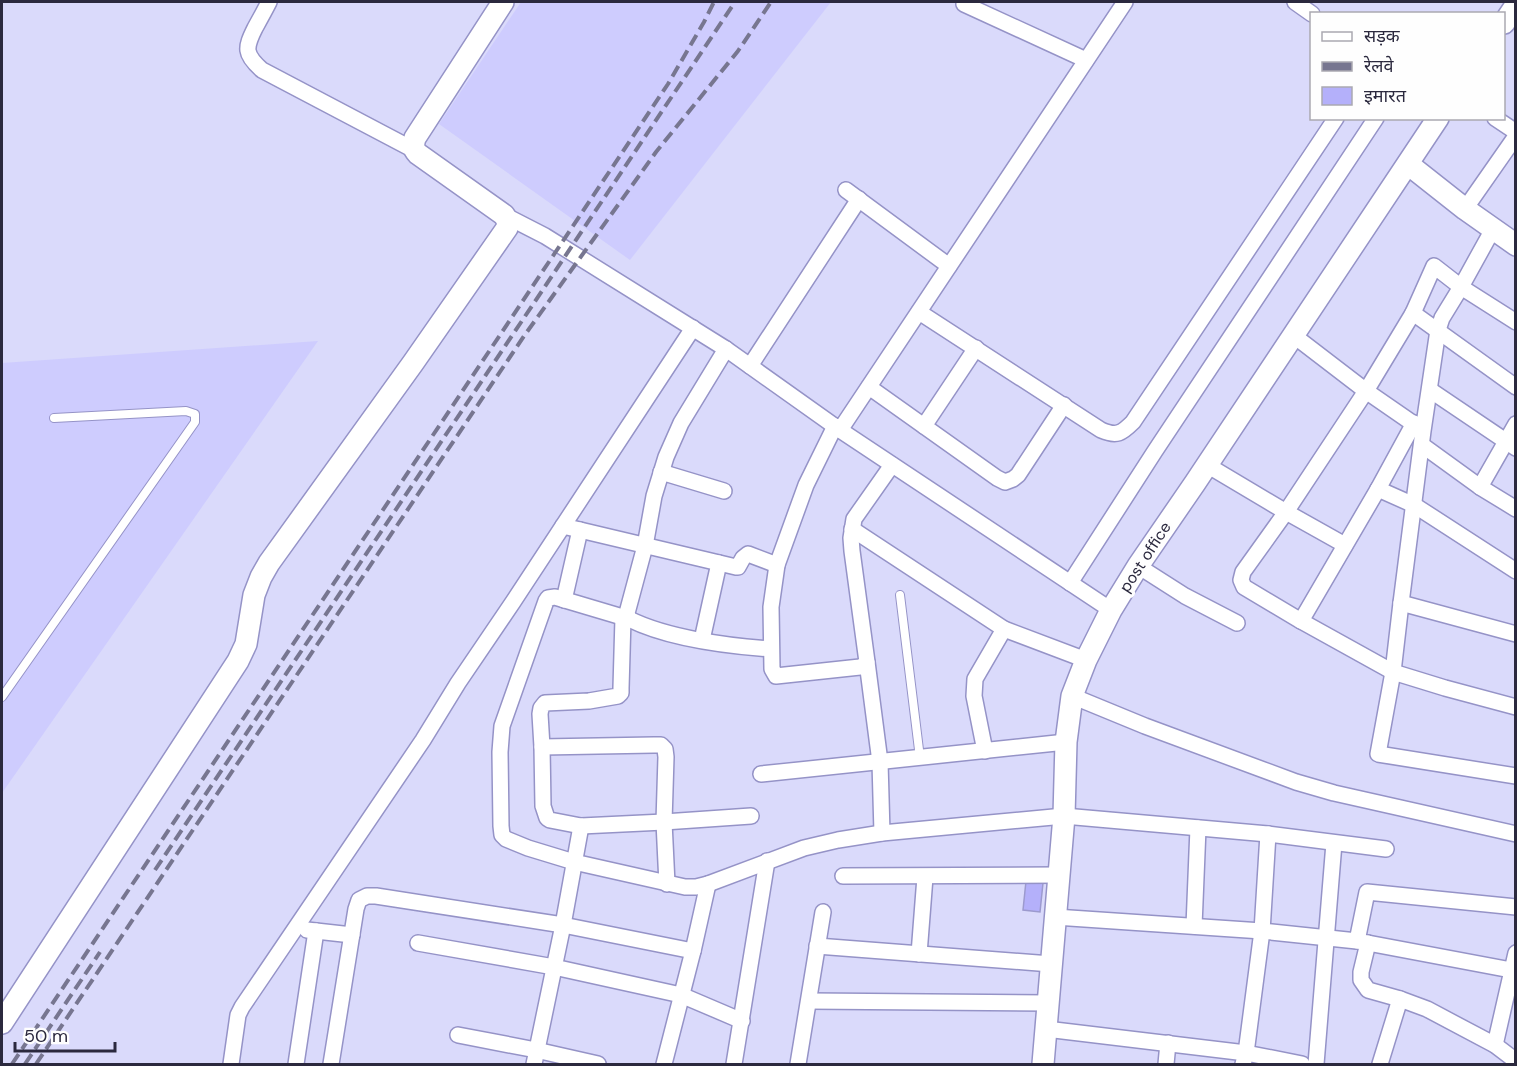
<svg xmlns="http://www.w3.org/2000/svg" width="1517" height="1066" font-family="'DM Sans','Noto Sans Devanagari',sans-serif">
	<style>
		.built { fill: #ceccfe }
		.building { fill: #b4b0fa; stroke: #9c9ace; stroke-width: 1.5 }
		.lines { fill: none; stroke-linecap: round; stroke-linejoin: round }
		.lane-casing { stroke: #9593c7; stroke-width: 10 }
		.street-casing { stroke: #9593c7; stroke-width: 18 }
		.secondary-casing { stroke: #9593c7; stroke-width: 24 }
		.lane { stroke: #fff; stroke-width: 8 }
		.street { stroke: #fff; stroke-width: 15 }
		.secondary { stroke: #fff; stroke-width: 21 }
		.rail { stroke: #777690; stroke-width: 4; stroke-dasharray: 12 6; stroke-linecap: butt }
		.labels { text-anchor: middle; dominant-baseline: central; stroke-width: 6; stroke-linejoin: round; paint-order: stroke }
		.street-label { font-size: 16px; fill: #2b293e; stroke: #fefefe }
	</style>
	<rect width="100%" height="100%" fill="#dadafb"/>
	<g class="built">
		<polygon points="521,2 831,2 630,260 439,124"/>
		<polygon points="318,341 2,793 2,363"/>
	</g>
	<polygon class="building" points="1026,881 1043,883 1040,912 1023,910"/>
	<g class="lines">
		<defs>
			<g id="lane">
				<polyline points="900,595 920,758"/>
				<polyline points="2,697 195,422 195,414 186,411 54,418"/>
			</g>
			<g id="street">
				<path d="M269,2C265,10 260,19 255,28C245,48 244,54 262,70L414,150"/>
				<polyline points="1295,2 1312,14"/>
				<polyline points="964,4 1086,60"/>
				<polyline points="1495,118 1516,132"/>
				<polyline points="846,190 949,266"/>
				<polyline points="1465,209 1516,136"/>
				<polyline points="504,215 545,236 726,349 840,430 1111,610"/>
				<polyline points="1493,229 1461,287 1442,318 1438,330 1423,431 1401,603 1393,672 1378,754 1516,776"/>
				<path d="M919,312L1101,430C1117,437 1122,433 1133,422L1336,118"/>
				<polyline points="1413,313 1516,387"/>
				<polyline points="1516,322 1461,287 1434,266 1413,313 1366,391 1286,512 1243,572 1241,580 1244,587 1301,621 1393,672 1445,688 1516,707"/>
				<polyline points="1293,335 1366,391 1421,429"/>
				<path d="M726,349L681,423L666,457L654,496L645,546L627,613L629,619C667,638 728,646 771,649"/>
				<polyline points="750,366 859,199"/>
				<polyline points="869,387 997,478 1005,482 1013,479 1018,475 1064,405"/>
				<polyline points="1430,390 1516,448"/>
				<polyline points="835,426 806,485 777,565 771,607 772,669 776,676 860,667 864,665 867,662 852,551 851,538 854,519 892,465"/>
				<polyline points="924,426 976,348"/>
				<polyline points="840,430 1125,2"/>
				<polyline points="1422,445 1480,487 1516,509"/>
				<polyline points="1207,465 1286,512 1345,545"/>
				<polyline points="661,472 724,491"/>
				<polyline points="1480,487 1516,424"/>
				<polyline points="1378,489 1414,505 1516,571"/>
				<polyline points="563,526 736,567 738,567 743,558 748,554 777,565"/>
				<polyline points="852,529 1004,629 1086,660"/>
				<polyline points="1138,566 1185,596 1237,623"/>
				<polyline points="1070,583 1155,451 1376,118"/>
				<polyline points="564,600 580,530"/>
				<polyline points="1401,603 1516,634"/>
				<polyline points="623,618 621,688 621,693 618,696 589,701 545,703 541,708 540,714 542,747 543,806 547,818 550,820 581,826 664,822 751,816"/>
				<polyline points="629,619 555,597 548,598 546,601 502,726 500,752 501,826 502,835 506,839 528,848 574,862 685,887 696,887 708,884 804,848 838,840 882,833 1064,816 1268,834 1386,849"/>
				<polyline points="1301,621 1378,489 1414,423"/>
				<polyline points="702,640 719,563"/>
				<polyline points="867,662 880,762 882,833"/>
				<polyline points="1072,696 1145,726 1296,782 1334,793 1516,834"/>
				<polyline points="542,747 654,745 661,745 665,749 666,757 664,822 667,884"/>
				<polyline points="985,751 974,696 975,679 1004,629"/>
				<polyline points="761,774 1066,742"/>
				<polyline points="843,876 1059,875"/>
				<polyline points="1055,917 1262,931 1357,941 1516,971"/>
				<polyline points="1194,926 1198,828"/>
				<polyline points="307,930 352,935"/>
				<polyline points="1357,941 1367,892 1516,907"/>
				<polyline points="418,943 554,967 681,995 742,1021"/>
				<polyline points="1368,943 1361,972 1361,980 1368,990 1400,999 1427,1009 1495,1045 1516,1061"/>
				<polyline points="817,946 1051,964"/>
				<polyline points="919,954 925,877"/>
				<polyline points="809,1001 1048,1003"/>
				<polyline points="1046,1029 1246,1053 1302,1064"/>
				<polyline points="458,1035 536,1050 598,1064"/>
				<polyline points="1495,1045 1516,953"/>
				<polyline points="231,1064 238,1015 242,1007 423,740 458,683 513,602 693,328"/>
				<polyline points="296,1064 316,931"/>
				<polyline points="331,1064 356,909 359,900 367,896 376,896 563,925 693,951"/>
				<polyline points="534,1064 563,925 581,826"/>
				<polyline points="664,1064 693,951 708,884"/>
				<polyline points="734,1064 767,861"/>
				<polyline points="798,1064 823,912"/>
				<polyline points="1166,1064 1168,1043"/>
				<polyline points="1243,1064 1246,1053 1262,931 1268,834"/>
				<polyline points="1316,1064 1334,843"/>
				<polyline points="1380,1064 1400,999"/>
			</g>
			<g id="secondary">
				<polyline points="1504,23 1516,5"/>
				<polyline points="1408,164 1465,209 1516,245"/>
				<path d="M2,1023L238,661L246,644L254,595L261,577L269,563L413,363L507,228L508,222L504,215L418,154C413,149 413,145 415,138L503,2"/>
				<polyline points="1043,1064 1064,816 1066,742 1072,696 1086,660 1111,610 1138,566 1195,483 1438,118"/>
			</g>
		</defs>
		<use href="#lane" class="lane-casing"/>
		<use href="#street" class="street-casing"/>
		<use href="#secondary" class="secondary-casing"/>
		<use href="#lane" class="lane"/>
		<use href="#street" class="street"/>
		<use href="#secondary" class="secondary"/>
		<g class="rail">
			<polyline points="155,870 735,2"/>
			<polyline points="12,1064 668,84 704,22 714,2"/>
			<polyline points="25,1064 100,952"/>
			<polyline points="36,1064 524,336 656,152 738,51 771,2"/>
		</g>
	</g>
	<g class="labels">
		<g class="street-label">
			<text transform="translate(1145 557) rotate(-57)">post office</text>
		</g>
	</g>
	<rect width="1517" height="1066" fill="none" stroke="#2b293e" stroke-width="6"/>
	<rect x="1310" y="12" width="195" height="108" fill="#fefefe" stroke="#aaa9b1" stroke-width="1.5"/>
	<rect x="1322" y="32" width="30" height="9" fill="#ffffff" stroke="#aaa9b1" stroke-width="1.5"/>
	<text x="1364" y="42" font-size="18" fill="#2b293e">सड़क</text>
	<rect x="1322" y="62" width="30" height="9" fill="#777690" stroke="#aaa9b1" stroke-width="1.5"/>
	<text x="1364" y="72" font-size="18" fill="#2b293e">रेलवे</text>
	<rect x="1322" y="87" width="30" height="18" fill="#b4b0fa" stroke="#aaa9b1" stroke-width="1.5"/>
	<text x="1364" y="102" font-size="18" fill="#2b293e">इमारत</text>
	<path d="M15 1042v9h100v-9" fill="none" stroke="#2b293e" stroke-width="3"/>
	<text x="24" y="1042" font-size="18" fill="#2b293e" stroke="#fefefe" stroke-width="4.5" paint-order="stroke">50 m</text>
</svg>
